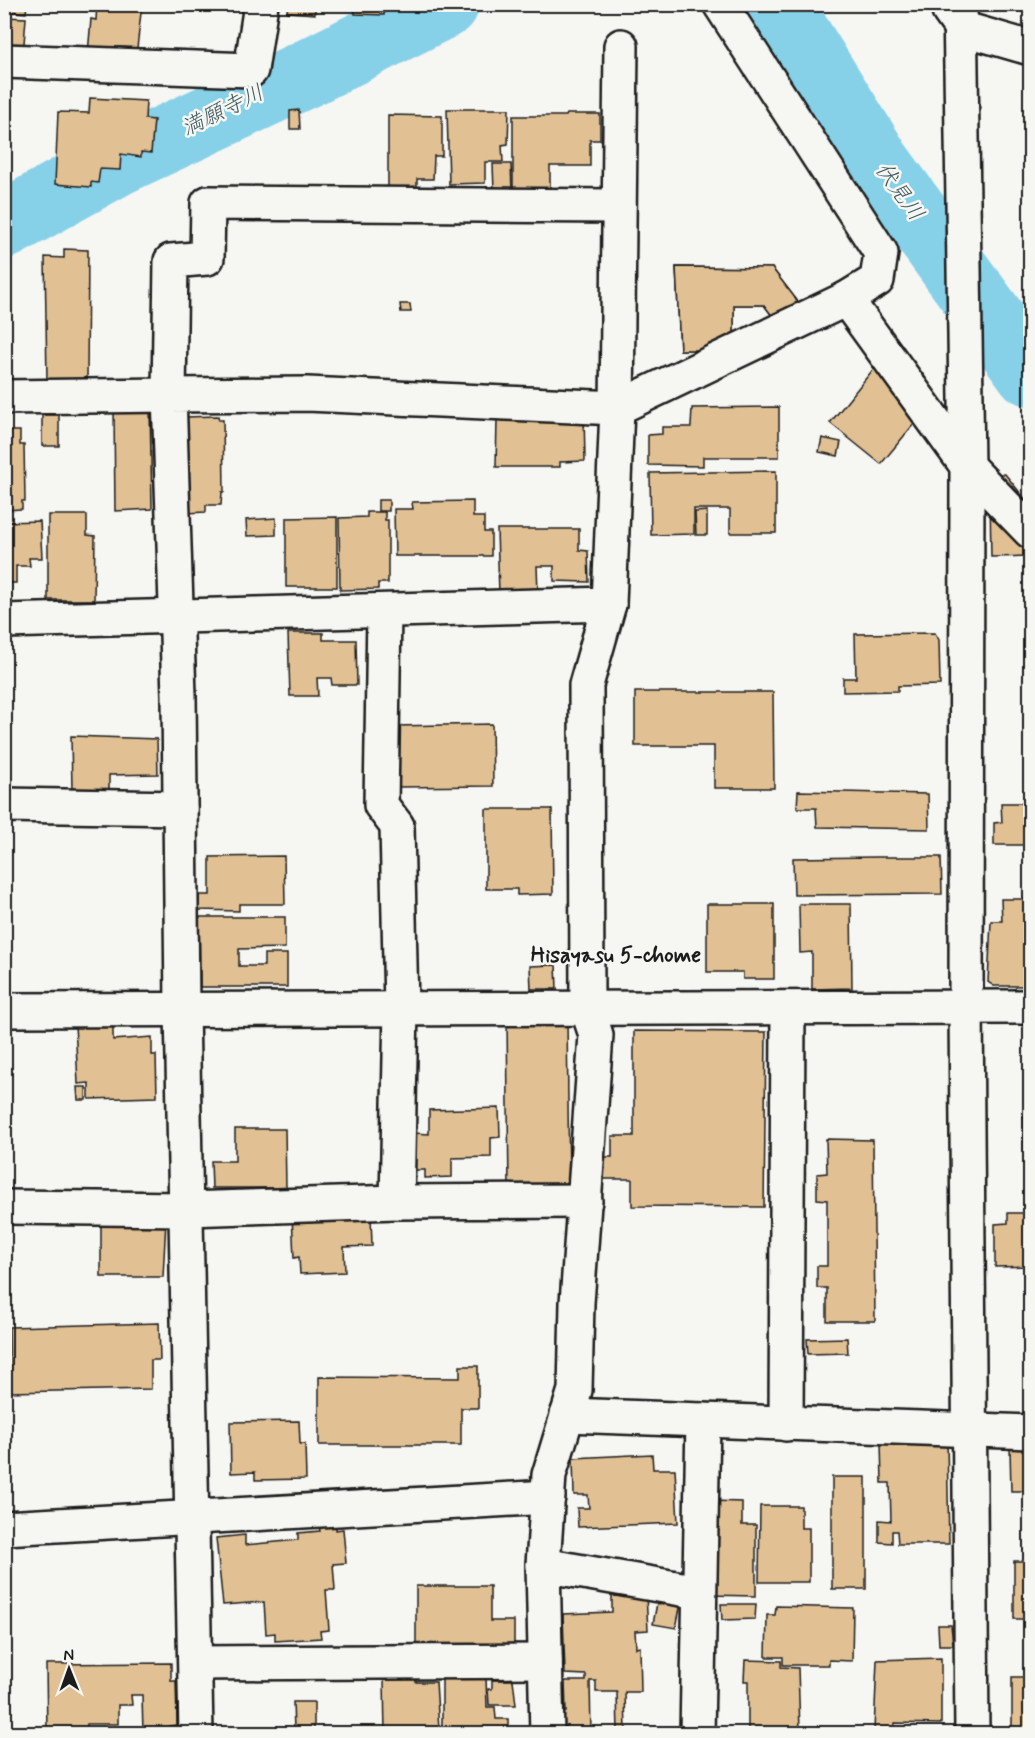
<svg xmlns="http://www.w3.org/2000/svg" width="1035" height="1738" font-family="Mynerve,'Klee One',sans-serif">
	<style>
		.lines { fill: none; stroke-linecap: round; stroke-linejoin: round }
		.river { stroke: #87d1e8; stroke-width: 68 }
		.building { fill: #e1c093; stroke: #1c1c1c; stroke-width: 1.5 }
		.minor-casing { stroke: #1c1c1c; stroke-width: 38 }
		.minor { stroke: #f6f6f2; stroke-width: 33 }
		.labels { text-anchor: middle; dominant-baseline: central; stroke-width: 5; stroke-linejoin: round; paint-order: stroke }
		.water-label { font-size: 22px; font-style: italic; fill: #415b63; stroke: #f6f6f2 }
		.neighbourhood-label { font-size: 22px; font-weight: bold; fill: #1c1c1c; stroke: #f6f6f2 }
	</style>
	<rect width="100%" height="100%" fill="#f6f6f2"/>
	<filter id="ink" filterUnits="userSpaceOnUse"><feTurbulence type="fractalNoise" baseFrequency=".0167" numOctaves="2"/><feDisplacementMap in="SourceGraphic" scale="12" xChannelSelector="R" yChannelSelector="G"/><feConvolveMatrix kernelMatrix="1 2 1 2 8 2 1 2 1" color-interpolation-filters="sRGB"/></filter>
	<g filter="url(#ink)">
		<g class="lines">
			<g class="river">
				<polyline points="778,4 878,164 1030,372"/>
				<polyline points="4,225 117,162 312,71 445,4"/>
			</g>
		</g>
		<g class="building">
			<polygon points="4,4 27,4 26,13 4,11"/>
			<polygon points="97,4 142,4 137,48 119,47 117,68 87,65 91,19 96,20"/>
			<polygon points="288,4 315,4 315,14 287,12"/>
			<polygon points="385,4 384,15 355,14 354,8 317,5"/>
			<polygon points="4,17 26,18 23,56 4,54"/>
			<polygon points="90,98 146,101 145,119 154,120 151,153 141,152 141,157 121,154 120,170 100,169 98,183 91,182 91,187 55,184 58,112 89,113"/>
			<polygon points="4,101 12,102 5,180 4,179"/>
			<polygon points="447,109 509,109 508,144 502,145 503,162 485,162 485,183 449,184"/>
			<polygon points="299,110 300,129 290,129 290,111"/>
			<polygon points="567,114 600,114 600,140 590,140 590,166 550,166 550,189 513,189 513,116 566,116"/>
			<polygon points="388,115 442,116 442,156 434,156 433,179 417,179 417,190 388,190"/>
			<polygon points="493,164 511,164 512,191 494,191"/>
			<polygon points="64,249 88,250 87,380 47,380 45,257 64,258"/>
			<polygon points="676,267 772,268 799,303 776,321 764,305 734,305 734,341 700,353 700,350 680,350"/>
			<polygon points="676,267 772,268 799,303 776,321 764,305 734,305 734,341 700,353 700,350 680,350"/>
			<polygon points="400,304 410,304 411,312 401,312"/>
			<polygon points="875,367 927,408 881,464 830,423"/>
			<polygon points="779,407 779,457 703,457 703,466 648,465 648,435 662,434 662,427 691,427 692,408"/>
			<polygon points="150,408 152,509 115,511 114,409"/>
			<polygon points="506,413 584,413 585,461 560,462 560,467 496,467 497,420 506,421"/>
			<rect x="42" y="415" width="17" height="31"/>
			<polygon points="218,416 219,420 223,420 224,492 222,492 221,505 206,505 206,512 186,513 185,417"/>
			<polygon points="4,431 20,431 20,445 24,445 25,501 22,501 22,509 4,510"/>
			<polygon points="822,438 841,442 838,456 819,452"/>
			<polygon points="776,471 776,533 730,533 730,509 694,509 694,534 651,535 650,473"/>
			<polygon points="994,474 1005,474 1030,505 1030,556 991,557 990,496"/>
			<rect x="378" y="500" width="11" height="11"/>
			<polygon points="473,501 473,517 484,517 484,532 491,532 491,556 395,556 394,509 413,509 412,502"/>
			<polygon points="707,511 707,535 696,535 695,512"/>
			<polygon points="367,512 385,512 385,520 388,520 388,583 378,583 378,589 340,590 339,518 367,517"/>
			<polygon points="48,515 87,515 87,535 95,536 94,600 48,600"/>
			<polygon points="337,517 337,587 286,587 286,518"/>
			<polygon points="276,518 276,535 247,536 246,520"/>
			<polygon points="40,521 42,558 29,558 30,566 16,566 16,583 10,583 11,602 4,602 4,522"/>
			<polygon points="497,529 579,529 579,550 588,551 589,582 554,581 554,566 537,566 538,593 499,594"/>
			<polygon points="288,633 323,633 323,640 356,640 357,685 332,685 331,678 317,678 318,696 290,696"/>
			<polygon points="935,633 939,640 940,685 898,686 898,691 843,692 843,678 856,678 855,634"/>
			<polygon points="635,692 773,692 774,788 714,788 714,746 635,746"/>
			<polygon points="492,724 493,786 397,787 396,726"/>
			<polygon points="71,736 157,739 158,774 109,775 109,790 72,790"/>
			<polygon points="798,791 928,794 929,829 817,827 816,808 797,808"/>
			<polygon points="1001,803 1030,803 1030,845 994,845 994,823 1002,822"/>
			<polygon points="486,809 552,809 553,894 517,895 517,889 486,889"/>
			<polygon points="284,856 285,904 239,904 239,911 199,910 199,895 210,895 210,857"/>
			<polygon points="877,857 941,857 942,894 794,895 793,858"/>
			<polygon points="1001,899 1030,899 1030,986 994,986 988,982 991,921 1002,921"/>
			<polygon points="707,904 774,904 774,979 743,979 743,972 707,972"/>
			<polygon points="799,904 851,904 852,988 812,989 812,952 800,953"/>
			<polygon points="199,917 285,917 285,948 239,949 239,966 264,966 264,954 287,954 287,987 200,987"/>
			<polygon points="556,965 557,989 531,989 530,966"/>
			<polygon points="507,1020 567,1020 569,1184 556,1184 556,1188 509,1189"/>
			<polygon points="75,1024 113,1024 113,1040 152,1037 152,1055 156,1055 157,1097 89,1099 89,1083 78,1084"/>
			<polygon points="634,1031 766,1032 764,1207 632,1206 632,1179 602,1179 602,1157 612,1157 612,1136 634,1136"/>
			<polygon points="77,1087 86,1087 86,1100 78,1100"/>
			<polygon points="499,1108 500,1137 491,1138 491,1157 452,1158 452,1177 425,1178 425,1170 415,1170 413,1133 429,1134 429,1110"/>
			<polygon points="1024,1115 1030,1115 1030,1182 1025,1182"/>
			<polygon points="235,1129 285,1129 286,1188 212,1188 211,1161 235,1161"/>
			<polygon points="826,1139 873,1140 875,1321 827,1321 827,1288 817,1288 817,1266 827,1266 827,1200 817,1199 817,1174 827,1173"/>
			<polygon points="1008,1213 1030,1213 1030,1266 995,1267 995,1224 1008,1223"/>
			<polygon points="306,1214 307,1223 317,1222 317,1217 371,1215 372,1246 344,1247 345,1272 300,1274 299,1257 294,1258 292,1215"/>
			<polygon points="166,1220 163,1277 101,1277 101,1221"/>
			<polygon points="159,1323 160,1360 151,1360 151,1389 10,1392 9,1327"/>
			<polygon points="847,1338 848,1353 808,1354 807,1339"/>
			<polygon points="460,1366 478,1366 478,1408 461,1408 461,1445 319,1445 319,1377 460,1378"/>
			<polygon points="299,1421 300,1444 305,1444 306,1479 255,1480 255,1472 231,1473 230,1422"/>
			<polygon points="881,1441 947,1442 949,1544 898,1544 897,1531 892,1531 892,1543 879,1542 879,1520 891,1521 890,1483 882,1483"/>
			<polygon points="1010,1448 1030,1448 1030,1491 1011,1491"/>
			<polygon points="652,1454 653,1469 675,1469 678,1523 578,1527 577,1508 589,1508 588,1495 574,1495 573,1458"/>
			<rect x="832" y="1477" width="34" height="112"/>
			<polygon points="711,1501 742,1502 742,1525 756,1525 756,1596 707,1595"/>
			<polygon points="760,1506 801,1506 801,1528 809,1528 809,1582 759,1582"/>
			<polygon points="336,1519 336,1530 343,1529 346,1563 333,1564 335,1590 326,1590 329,1630 320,1631 321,1638 275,1641 275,1633 266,1634 264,1602 223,1605 216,1538 245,1535 245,1545 298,1540 298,1533 320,1531 318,1520"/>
			<rect x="1014" y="1561" width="16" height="58"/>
			<polygon points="416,1586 490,1586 490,1621 514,1621 514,1652 482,1652 482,1644 416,1644"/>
			<polygon points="612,1596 646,1596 648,1630 635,1631 636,1648 640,1647 641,1692 625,1692 626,1734 618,1733 617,1692 596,1692 596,1681 590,1681 591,1734 556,1734 555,1712 566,1712 565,1681 586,1681 586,1675 565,1674 563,1614 612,1612"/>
			<polygon points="658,1598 681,1603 676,1628 653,1624"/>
			<polygon points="721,1604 756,1604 755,1619 722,1620"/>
			<polygon points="776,1606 853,1608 852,1661 829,1660 829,1665 783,1665 783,1657 766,1657 767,1615 775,1615"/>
			<polygon points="938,1625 951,1625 953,1645 939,1645"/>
			<polygon points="941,1658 941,1724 895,1723 894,1731 874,1731 877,1660"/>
			<polygon points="745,1660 781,1661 781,1667 798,1668 800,1731 748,1731 748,1681 744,1681"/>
			<polygon points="171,1663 171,1681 176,1681 177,1725 170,1726 170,1732 143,1733 142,1695 131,1695 132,1705 118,1705 118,1724 87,1724 86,1734 47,1734 46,1664"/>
			<rect x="1012" y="1677" width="18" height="57"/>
			<polygon points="416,1678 416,1682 436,1682 439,1730 427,1730 427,1734 385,1734 384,1679"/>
			<polygon points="442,1678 486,1678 487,1707 495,1707 496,1719 508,1719 508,1734 442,1733"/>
			<polygon points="492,1680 513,1680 516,1705 489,1705 488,1689 492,1689"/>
			<polygon points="293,1702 314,1702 314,1729 294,1729"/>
		</g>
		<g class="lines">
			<defs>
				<g id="minor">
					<polyline points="720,4 881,253 877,280 846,299"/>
					<polyline points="960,4 967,466 966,1007 972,1734"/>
					<polyline points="949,11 961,28 1030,48"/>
					<polyline points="4,61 251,70 261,4"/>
					<polyline points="4,397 169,395 171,261 207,258 208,203 619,206"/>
					<polyline points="384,611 381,805 397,826 401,1008 397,1202"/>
					<polyline points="4,621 609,604"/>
					<polyline points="4,805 180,808"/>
					<polyline points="4,1010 1030,1007"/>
					<polyline points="4,1207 187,1209 397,1202 585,1201"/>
					<polyline points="567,1415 1030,1432"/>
					<polyline points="786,1424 788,1008"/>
					<polyline points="4,1528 548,1497"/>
					<polyline points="543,1565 699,1592"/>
					<polyline points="196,1663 545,1661"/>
					<polyline points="196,1734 182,1009 179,695 169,395 307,394 617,408 846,299 967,466 1030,531"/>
					<polyline points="547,1734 543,1565 549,1475 575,1390 577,1303 596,1035 587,1008 586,685 609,604 617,408 621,46"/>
					<polyline points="697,1734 703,1420"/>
				</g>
			</defs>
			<use href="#minor" class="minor-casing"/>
			<use href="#minor" class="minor"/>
		</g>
	</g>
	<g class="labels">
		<g class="water-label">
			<text transform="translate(223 111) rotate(-26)">満願寺川</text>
			<text transform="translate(899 192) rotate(54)">伏見川</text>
		</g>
		<g class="neighbourhood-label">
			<text x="616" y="956">Hisayasu 5-chome</text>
		</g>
	</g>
	<rect width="1035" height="1738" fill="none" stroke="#f6f6f2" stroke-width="24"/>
	<rect x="12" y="12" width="1011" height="1714" fill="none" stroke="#1c1c1c" stroke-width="2" filter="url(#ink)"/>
	<g transform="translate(69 1669) rotate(359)" stroke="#f6f6f2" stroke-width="4.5" paint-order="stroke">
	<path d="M0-4.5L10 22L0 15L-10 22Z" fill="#1c1c1c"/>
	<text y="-9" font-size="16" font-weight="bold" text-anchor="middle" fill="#1c1c1c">N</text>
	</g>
</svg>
